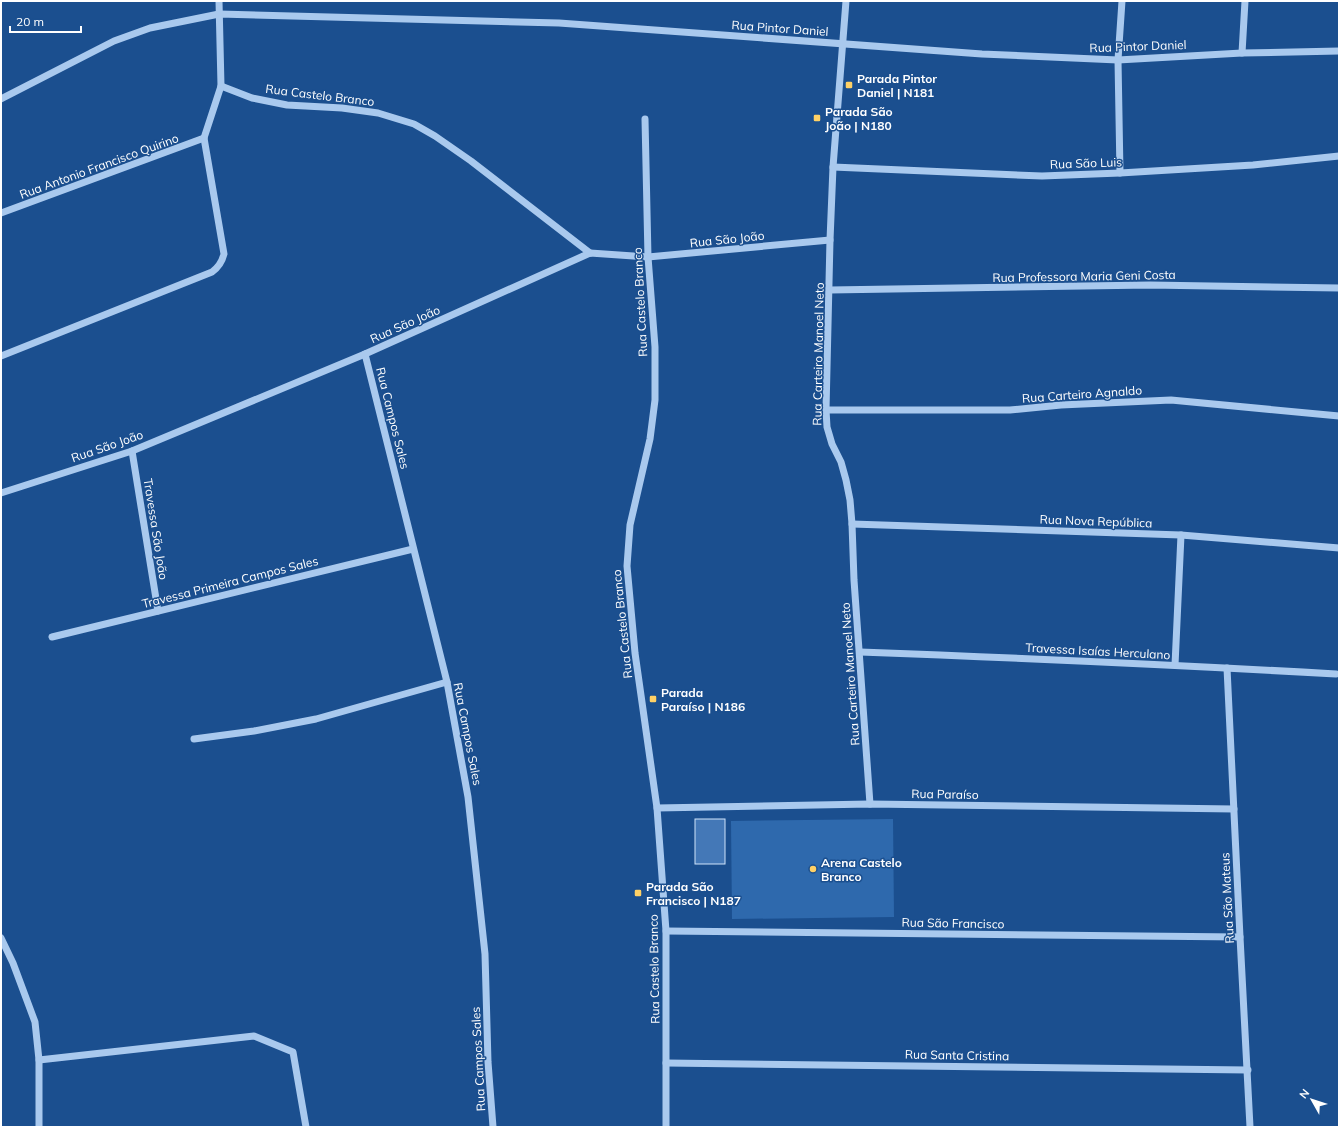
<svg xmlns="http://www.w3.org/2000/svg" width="1340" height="1128" font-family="Mulish,sans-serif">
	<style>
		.green { fill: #2e69ad }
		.building { fill: #4478b7; stroke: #cfe3fa }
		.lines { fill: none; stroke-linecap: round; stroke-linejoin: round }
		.minor { stroke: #a9c9ee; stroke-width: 7 }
		.poi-dot { fill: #ffd166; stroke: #1b4f8f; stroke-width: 1.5 }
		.labels { text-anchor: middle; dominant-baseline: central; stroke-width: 3; stroke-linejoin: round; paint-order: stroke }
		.street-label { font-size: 12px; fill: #fff; stroke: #1b4f8f }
		.poi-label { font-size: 12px; font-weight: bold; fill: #fff; stroke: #1b4f8f; text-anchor: start }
	</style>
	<rect width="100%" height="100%" fill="#1b4f8f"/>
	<polygon class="green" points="893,819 894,917 732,919 731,821"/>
	<rect class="building" x="695" y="819" width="30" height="45"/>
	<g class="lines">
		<g class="minor">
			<polyline points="846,1 833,167 830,240 826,410 827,427 832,444 841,462 846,480 850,500 852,524 854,580 870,804"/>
			<polyline points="1242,53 1245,1"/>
			<polyline points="221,86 252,98 287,105 342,108 378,113 414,124 435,136 471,161 590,253"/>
			<polyline points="1,99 114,41 150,28 219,14 559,23 982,54 1118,60 1242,53 1339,51"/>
			<polyline points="645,119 648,257 655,347 655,400 650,439 630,525 627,566 635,653 657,808 666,931 666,1127"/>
			<polyline points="833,167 1042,176 1120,173 1253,165 1339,156"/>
			<polyline points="1120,173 1118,60 1122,1"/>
			<polyline points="1,213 204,138"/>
			<polyline points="830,290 1150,285 1339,288"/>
			<polyline points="365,354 447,682 468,797 485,954 488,1062 493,1127"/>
			<path d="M1,356L212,272C219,267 222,262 224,254L204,138L221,86L219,1"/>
			<polyline points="826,410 1010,410 1061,405 1171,400 1339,416"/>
			<polyline points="132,451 158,611"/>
			<polyline points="1,493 132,451 365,354 590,253 648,257 830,240"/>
			<polyline points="852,524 1181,535 1339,548"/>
			<polyline points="52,637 413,549"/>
			<path d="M860,652C1019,658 1177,665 1336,674"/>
			<polyline points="1175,665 1181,535"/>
			<polyline points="1227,668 1240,937 1250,1127"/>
			<polyline points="194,739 254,731 316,719 447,682"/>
			<polyline points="657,808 870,804 1234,809"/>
			<polyline points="666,931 1240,937"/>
			<polyline points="1,938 13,963 35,1022 39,1060 39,1127"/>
			<polyline points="39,1060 254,1036 293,1052 306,1127"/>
			<polyline points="666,1063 1248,1070"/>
		</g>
	</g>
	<g class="poi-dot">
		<rect x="845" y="81" width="8" height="8" rx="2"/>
		<rect x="813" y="114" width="8" height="8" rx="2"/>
		<rect x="649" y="695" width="8" height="8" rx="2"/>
		<circle cx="813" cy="869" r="4"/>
		<rect x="634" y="889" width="8" height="8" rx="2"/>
	</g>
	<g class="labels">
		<g class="street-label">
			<text transform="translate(780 28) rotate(4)">Rua Pintor Daniel</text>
			<text transform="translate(1138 46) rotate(-2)">Rua Pintor Daniel</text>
			<text transform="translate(320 95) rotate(7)">Rua Castelo Branco</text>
			<text transform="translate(1086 163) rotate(-2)">Rua São Luis</text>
			<text transform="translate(99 166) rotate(-20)">Rua Antonio Francisco Quirino</text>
			<text transform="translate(727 239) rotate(-6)">Rua São João</text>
			<text transform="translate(1084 276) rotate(-1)">Rua Professora Maria Geni Costa</text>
			<text transform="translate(640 302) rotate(-93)">Rua Castelo Branco</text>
			<text transform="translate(405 324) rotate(-24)">Rua São João</text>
			<text transform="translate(818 354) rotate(-89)">Rua Carteiro Manoel Neto</text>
			<text transform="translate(1082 394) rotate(-4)">Rua Carteiro Agnaldo</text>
			<text transform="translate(393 418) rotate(76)">Rua Campos Sales</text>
			<text transform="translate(107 446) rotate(-19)">Rua São João</text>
			<text transform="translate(1096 521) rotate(2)">Rua Nova República</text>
			<text transform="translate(156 529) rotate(81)">Travessa São João</text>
			<text transform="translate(230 582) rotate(-14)">Travessa Primeira Campos Sales</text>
			<text transform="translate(622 624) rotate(-96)">Rua Castelo Branco</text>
			<text transform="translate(1098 651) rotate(3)">Travessa Isaías Herculano</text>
			<text transform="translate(850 674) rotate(-94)">Rua Carteiro Manoel Neto</text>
			<text transform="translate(468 734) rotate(79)">Rua Campos Sales</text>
			<text transform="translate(945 794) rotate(1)">Rua Paraíso</text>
			<text transform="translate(1227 898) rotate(-93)">Rua São Mateus</text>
			<text transform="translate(953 923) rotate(1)">Rua São Francisco</text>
			<text transform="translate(654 969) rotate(-91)">Rua Castelo Branco</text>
			<text transform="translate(957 1055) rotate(1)">Rua Santa Cristina</text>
			<text transform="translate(478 1059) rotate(-93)">Rua Campos Sales</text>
		</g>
		<g class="poi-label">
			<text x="857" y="78">Parada Pintor<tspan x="857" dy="14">Daniel | N181</tspan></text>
			<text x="825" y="111">Parada São<tspan x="825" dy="14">João | N180</tspan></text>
			<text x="661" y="692">Parada<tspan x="661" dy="14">Paraíso | N186</tspan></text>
			<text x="821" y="862">Arena Castelo<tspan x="821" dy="14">Branco</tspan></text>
			<text x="646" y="886">Parada São<tspan x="646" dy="14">Francisco | N187</tspan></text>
		</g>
	</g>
	<rect width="1340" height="1128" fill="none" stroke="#ffffff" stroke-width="4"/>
	<g transform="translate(1312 1100) rotate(309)" stroke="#1b4f8f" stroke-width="3" paint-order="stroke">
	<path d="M0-3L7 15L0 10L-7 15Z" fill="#ffffff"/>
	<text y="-6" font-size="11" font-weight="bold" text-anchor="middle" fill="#ffffff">N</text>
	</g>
	<path d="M10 26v6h71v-6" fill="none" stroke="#ffffff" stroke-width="2"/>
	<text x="16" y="26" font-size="12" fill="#ffffff" stroke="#1b4f8f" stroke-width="3" paint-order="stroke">20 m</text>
</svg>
